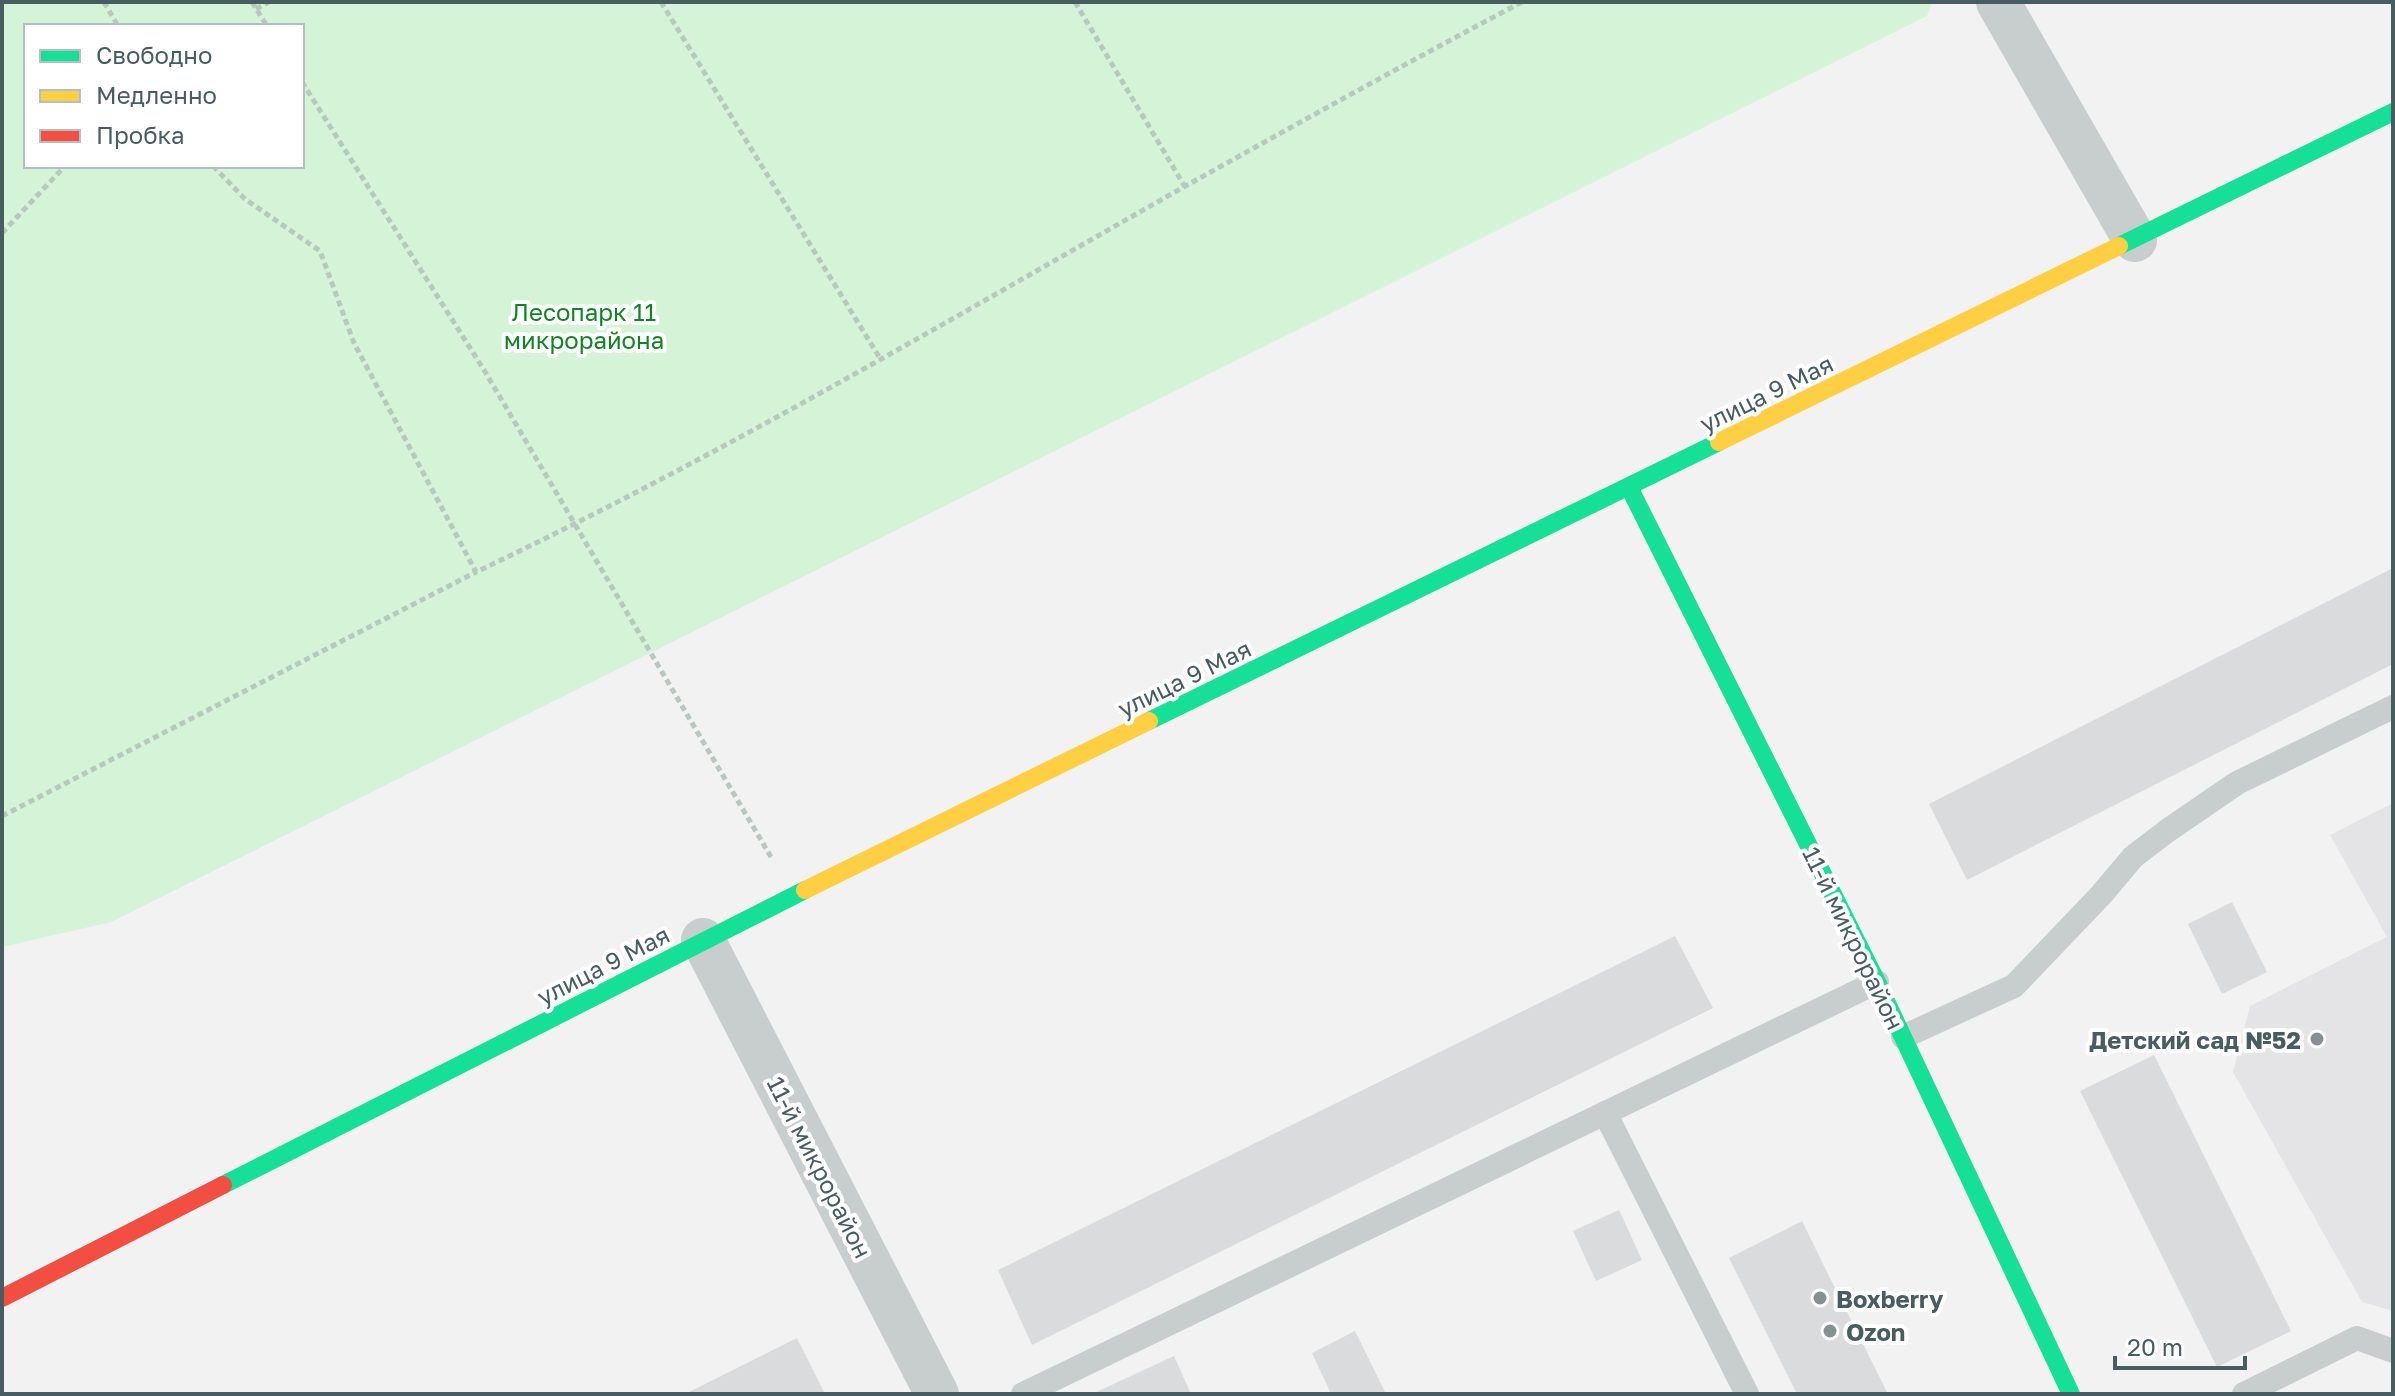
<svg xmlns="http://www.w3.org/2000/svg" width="2395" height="1396" font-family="'Golos Text',sans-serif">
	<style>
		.education { fill: #e4e3e5 }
		.green { fill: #d5f3d6; fill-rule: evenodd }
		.building { fill: #dadbdc }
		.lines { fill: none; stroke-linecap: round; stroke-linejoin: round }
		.path { stroke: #b8c8be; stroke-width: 5; stroke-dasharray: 6 4; stroke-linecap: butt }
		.lane { stroke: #c8cece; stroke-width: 24 }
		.street { stroke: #c8cece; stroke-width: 44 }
		.fast { stroke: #16e098; stroke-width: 18 }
		.slow { stroke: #ffcf43; stroke-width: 18 }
		.jam { stroke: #f24e42; stroke-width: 18 }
		.poi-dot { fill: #839194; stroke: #fff; stroke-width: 3 }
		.labels { text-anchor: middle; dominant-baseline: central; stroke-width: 8; stroke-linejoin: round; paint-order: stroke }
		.park-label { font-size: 24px; fill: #0e8623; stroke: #fff }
		.street-label { font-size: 24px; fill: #475d61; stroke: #fff }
		.poi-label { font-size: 24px; font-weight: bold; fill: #475d61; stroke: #fff; text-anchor: start }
	</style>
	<rect width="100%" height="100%" fill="#f3f2f2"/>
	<polygon class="education" points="2393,803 2393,1311 2362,1302 2233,1072 2250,1006 2387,937 2330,835"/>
	<path class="green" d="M2,2H1932L1927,16L111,922L2,947ZM26,26H302V166H26Z"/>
	<g class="building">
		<polygon points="2393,568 2393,664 1967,880 1929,804"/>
		<polygon points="2232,902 2267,972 2222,994 2188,924"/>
		<polygon points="1675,936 1713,1008 1032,1345 998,1270"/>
		<polygon points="2154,1055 2291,1331 2217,1367 2080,1091"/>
		<polygon points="1619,1210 1642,1260 1596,1281 1573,1231"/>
		<polygon points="1802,1221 1825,1268 1888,1394 1797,1394 1729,1258"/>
		<polygon points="1355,1331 1386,1394 1331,1394 1312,1353"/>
		<polygon points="797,1338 825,1394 685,1394"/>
		<polygon points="1174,1356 1191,1394 1092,1394"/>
	</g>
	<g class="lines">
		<g class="path">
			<polyline points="104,2 118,26"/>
			<polyline points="252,2 267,26"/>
			<polyline points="661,2 881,360"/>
			<polyline points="1075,2 1185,187"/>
			<polyline points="256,9 269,2"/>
			<polyline points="302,82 484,370 771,857"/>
			<path d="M213,166L245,199L320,251L354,343L476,572C718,457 949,320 1182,188C1295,125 1408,62 1522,2"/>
			<polyline points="2,233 65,166"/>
			<polyline points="2,816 476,572"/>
		</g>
		<g class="lane">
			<polyline points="1903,1037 2014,986 2101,895 2133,857 2167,831 2237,783 2393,707"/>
			<polyline points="1605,1113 1747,1394"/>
			<polyline points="1023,1394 1877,982"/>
			<polyline points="2244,1394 2357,1338 2393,1351"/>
		</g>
		<g class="street">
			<polyline points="1998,2 2135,240"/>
			<polyline points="703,940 937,1394"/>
		</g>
		<g class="fast">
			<polyline points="2119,246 2393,112"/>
			<polyline points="1629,487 1877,982 2071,1394"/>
			<polyline points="1149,721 1719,442"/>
			<polyline points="223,1185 805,890"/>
		</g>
		<g class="slow">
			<polyline points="1719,442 2119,246"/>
			<polyline points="805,890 1149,721"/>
		</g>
		<polyline class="jam" points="2,1298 223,1185"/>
	</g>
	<g class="poi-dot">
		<circle cx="2317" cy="1039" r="8"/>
		<circle cx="1820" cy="1298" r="8"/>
		<circle cx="1830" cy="1331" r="8"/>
	</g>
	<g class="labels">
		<g class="park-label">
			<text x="584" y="311">Лесопарк 11<tspan x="584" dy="28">микрорайона</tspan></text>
		</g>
		<g class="street-label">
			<text transform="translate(1766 393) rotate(-26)">улица 9 Мая</text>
			<text transform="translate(1184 678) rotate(-26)">улица 9 Мая</text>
			<text transform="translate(1854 938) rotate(64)">11-й микрорайон</text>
			<text transform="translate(603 965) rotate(-27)">улица 9 Мая</text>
			<text transform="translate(820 1167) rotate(63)">11-й микрорайон</text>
		</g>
		<g class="poi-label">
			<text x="2301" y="1039" text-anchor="end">Детский сад №52</text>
			<text x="1836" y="1298">Boxberry</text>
			<text x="1846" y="1331">Ozon</text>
		</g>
	</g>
	<rect width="2395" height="1396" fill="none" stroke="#475d61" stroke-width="8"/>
	<rect x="24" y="24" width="280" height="144" fill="#ffffff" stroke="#b5bec0" stroke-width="2"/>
	<rect x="40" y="50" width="40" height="12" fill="#16e098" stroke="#b5bec0" stroke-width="2"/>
	<text x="96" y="64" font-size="24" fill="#475d61">Свободно</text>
	<rect x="40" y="90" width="40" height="12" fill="#ffcf43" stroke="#b5bec0" stroke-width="2"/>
	<text x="96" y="104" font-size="24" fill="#475d61">Медленно</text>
	<rect x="40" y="130" width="40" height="12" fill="#f24e42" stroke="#b5bec0" stroke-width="2"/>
	<text x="96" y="144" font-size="24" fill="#475d61">Пробка</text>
	<path d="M2115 1356v12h130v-12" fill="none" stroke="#475d61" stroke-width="4"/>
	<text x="2127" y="1356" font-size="24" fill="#475d61" stroke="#ffffff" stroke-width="6" paint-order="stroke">20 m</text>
</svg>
